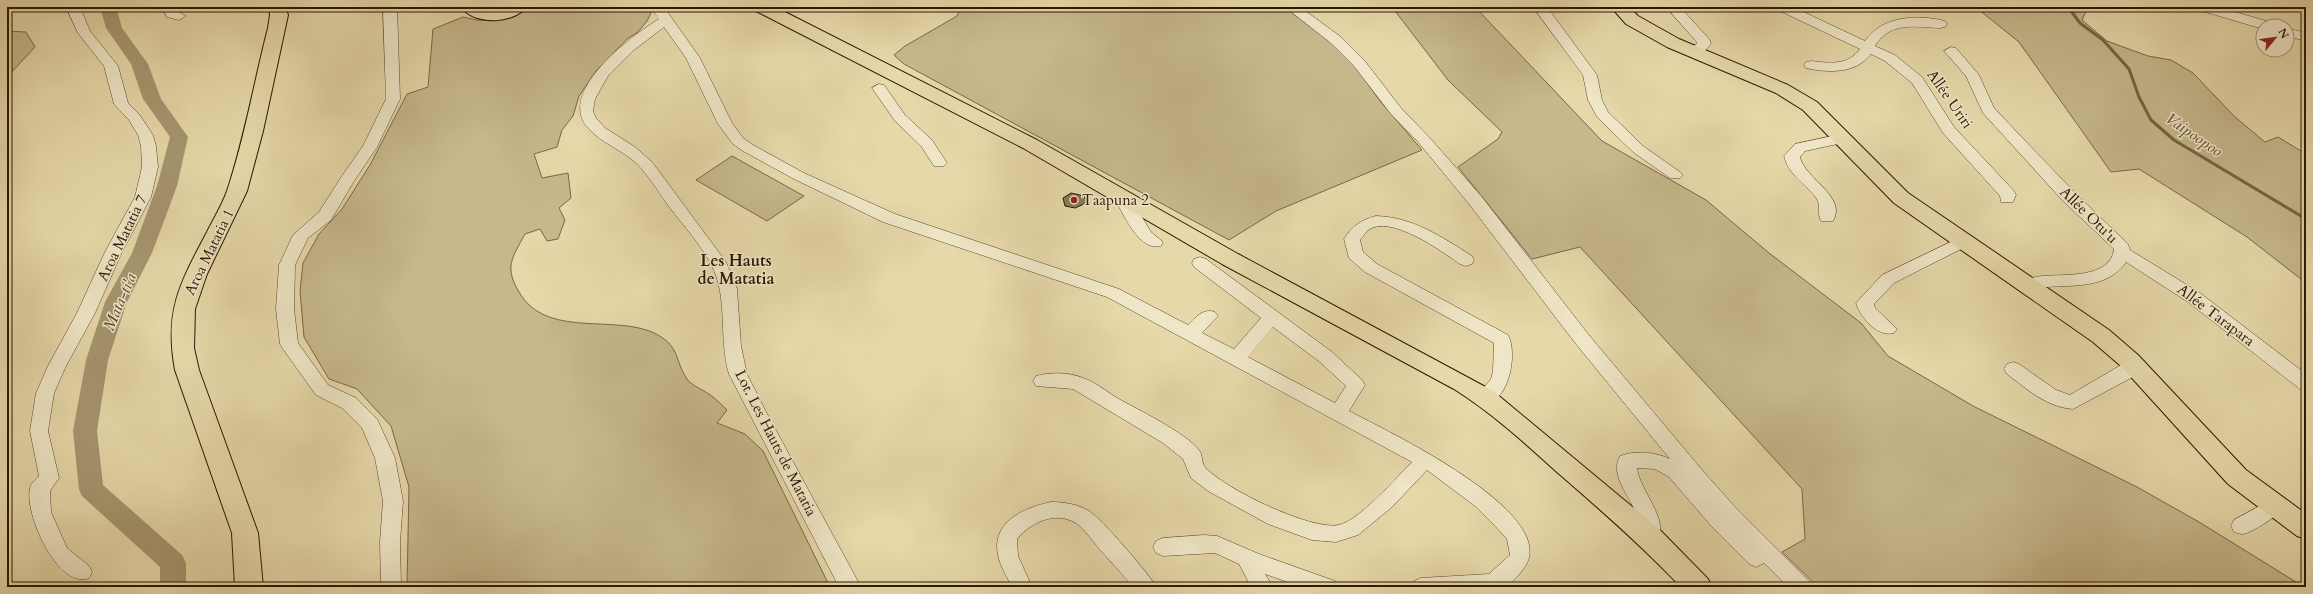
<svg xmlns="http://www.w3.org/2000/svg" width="2313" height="594" font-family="Cardo,serif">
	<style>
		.green { fill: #c6b78c; stroke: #786746 }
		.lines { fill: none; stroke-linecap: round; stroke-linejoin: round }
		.stream { stroke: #746343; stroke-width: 3 }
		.river { fill: #a69670; fill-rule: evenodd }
		.building { fill: #8c7b58; stroke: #2a1700 }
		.minor-casing { stroke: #59472a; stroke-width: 1 }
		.major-casing { stroke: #2a1700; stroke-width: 2 }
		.minor { fill: #efe6c7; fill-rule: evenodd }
		.major { fill: #e6d8a9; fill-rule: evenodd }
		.poi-dot { fill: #8f2418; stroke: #efe6c7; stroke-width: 1.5 }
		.labels { text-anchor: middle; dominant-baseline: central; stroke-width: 3; stroke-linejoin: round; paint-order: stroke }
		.street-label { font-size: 15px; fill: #2a1700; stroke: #efe6c7 }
		.poi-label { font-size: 15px; fill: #2a1700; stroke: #efe6c7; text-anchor: start }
		.water-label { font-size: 16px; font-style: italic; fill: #5c4a2d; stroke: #efe6c7 }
		.neighbourhood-label { font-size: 16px; font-weight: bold; fill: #2a1700; stroke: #efe6c7 }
	</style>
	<rect width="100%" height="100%" fill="#e6d8a9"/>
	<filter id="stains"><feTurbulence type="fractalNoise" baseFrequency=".005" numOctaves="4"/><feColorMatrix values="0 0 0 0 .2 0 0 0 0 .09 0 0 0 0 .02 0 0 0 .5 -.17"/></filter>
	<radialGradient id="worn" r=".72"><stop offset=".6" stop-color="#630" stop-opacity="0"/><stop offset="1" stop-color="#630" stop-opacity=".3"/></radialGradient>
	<g class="green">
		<path d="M530,7H647L651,13L647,21L638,32L627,39L596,71L579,96L573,116L562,130L557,147L534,154L542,178L568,173L571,198L559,208L565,220L558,239L547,241L540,229L525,234C512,258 504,267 519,292C546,339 613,314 654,333C681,346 674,360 687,379C691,385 703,390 709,394C716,399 722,405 727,410L717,423L745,434L763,451L830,587H407L409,487L391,426L357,389L329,379L304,337L300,291L303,263L319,234L342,209L370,165L407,94L428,87L433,29L463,17L477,20L496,21L516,16Z"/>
		<polygon points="961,7 1285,7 1344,51 1380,101 1422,150 1276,211 1229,240 904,64 894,55 905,46 957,16"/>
		<polygon points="1392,7 1475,7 1602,141 1706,200 1769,253 1861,323 1888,356 1973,406 2137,487 2199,522 2304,587 1818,587 1782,552 1805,539 1802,489 1580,247 1532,259 1458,167 1498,139 1502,132 1448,80"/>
		<polygon points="1972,7 2088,7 2082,20 2107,41 2148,56 2171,60 2193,73 2235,117 2265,142 2278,137 2306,154 2306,283 2247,237 2139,169 2111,172 2019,42 1978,9"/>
		<polygon points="7,31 26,32 35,47 7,77"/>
		<polygon points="732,156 804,196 767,221 696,180"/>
	</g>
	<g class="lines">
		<polyline class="stream" points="2068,7 2080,23 2103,40 2129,69 2139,97 2151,120 2174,140 2306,219"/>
		<polygon class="river" points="100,7 116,7 122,28 148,64 161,99 188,137 177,186 152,253 127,302 108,360 97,431 103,485 182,555 186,563 186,587 160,587 160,567 82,496 79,489 73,431 86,360 105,302 132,253 157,186 170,137 143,99 131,64 106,28"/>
	</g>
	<polygon class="building" points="1071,193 1084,196 1086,201 1084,204 1075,208 1065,206 1063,198"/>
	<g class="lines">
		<defs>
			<g id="minor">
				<path d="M66,7H80L90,31L118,66L128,103L139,114L153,135L156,146L158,167L151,197L122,252L95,313L66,366L54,393L48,431L59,478L50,491L51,512L67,548L89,566L92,572L89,578C58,590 24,514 30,488C31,483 36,480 39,476L30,431L36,393L48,366L77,313L105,252L135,197L142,167L141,146L138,135L129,120L114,104L104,66L78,33Z"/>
				<polygon points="162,7 176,7 177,11 186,16 179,20 167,17"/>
				<polygon points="383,7 397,7 400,99 377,147 354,181 331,220 308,238 295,265 294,309 298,343 328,385 356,398 377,419 395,458 403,501 400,542 401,587 381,587 380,542 383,501 375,458 362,428 342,408 316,395 283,349 280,344 276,309 279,265 293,235 319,212 342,176 363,146 386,99"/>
				<path d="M650,7H664L700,58L732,123L743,138L753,145L804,173L895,214L1119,289L1188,325C1196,317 1203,308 1215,312L1218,316L1202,333L1234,349L1261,318L1194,267L1192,263L1194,259L1200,257L1206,259L1332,352L1362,380L1365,385L1349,411C1385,430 1557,511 1526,565C1522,572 1511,585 1502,587C1494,589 1483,587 1475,587C1453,587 1432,587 1411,587L1414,581L1421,578L1489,574L1510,555L1507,539L1496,527L1475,506L1427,470L1392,507L1358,535L1336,542L1312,540L1268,524L1208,491L1191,478L1183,459L1163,443L1073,389L1036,386L1033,381L1036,376C1050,372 1069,372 1083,378C1095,382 1106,391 1117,398C1137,409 1186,433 1199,450C1203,455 1201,462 1205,467C1223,488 1311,531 1339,525C1360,520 1396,478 1412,462L1107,297L883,222L794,179L743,151L733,144L718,124L686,58L664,27L634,50L608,76L595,99L593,111L596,118L605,128L635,147L652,162L726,262L737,289L741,346L747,374L765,410L861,587H839L729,374C718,338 729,298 711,264C700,244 684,226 670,208C659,193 650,177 637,164C623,150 602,144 588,128C556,92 631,36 659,19ZM1273,327L1320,362L1346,386L1335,403L1248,357Z"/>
				<path d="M1285,7H1300L1341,37L1364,60L1401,108L1429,137L1481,196L1588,334L1702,470L1735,507L1809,581L1812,587H1788L1764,563L1756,567L1749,564L1714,529L1669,477L1655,469L1637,468C1640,492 1670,518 1657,543L1650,546L1643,543C1639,534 1640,525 1637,516C1631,497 1609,476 1620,456C1636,450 1655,452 1670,459L1576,344L1469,204L1419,143L1391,114L1354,66L1331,43Z"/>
				<polygon points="1533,7 1547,7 1597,75 1602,100 1608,112 1643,146 1680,172 1683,175 1680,178 1670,178 1633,152 1597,117 1588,100 1583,75"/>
				<polygon points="1666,7 1680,7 1710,40 1711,44 1700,56 1695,57 1688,53 1697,43 1696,41"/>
				<path d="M1776,7H1793L1865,41C1882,16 1917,14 1945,21L1947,24L1945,27L1940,28C1915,27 1890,21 1875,46L1895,55L1922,77L1954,127L2014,191L2016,195L2013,202H2001L2000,196L1943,133L1912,83L1885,61L1871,54C1856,74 1828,73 1806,68L1804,65L1806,62L1811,61C1829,63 1848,66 1860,49L1778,10Z"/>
				<polygon points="2197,7 2218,7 2273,23 2275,26 2263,26 2263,29 2199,10"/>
				<polygon points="2287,28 2306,33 2306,41 2287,36"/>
				<path d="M1951,47L1956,48L1979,75L1994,108L2076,194L2128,244L2130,250L2200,293L2306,374V391L2300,389L2188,302L2126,262C2108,289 2073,285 2046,287C2038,288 2030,292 2022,289L2020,285L2022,281C2029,279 2036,276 2043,276C2063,274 2111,279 2114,249L2064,202L1983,113L1966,76L1944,51Z"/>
				<polygon points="879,84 884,85 905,115 932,140 947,163 944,166 934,166 921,146 895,121 872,88"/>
				<path d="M1842,134L1849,139L1847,142L1805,151L1800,157C1804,178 1848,197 1833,221H1821C1817,214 1821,207 1817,199C1806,183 1789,177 1784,156L1795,144Z"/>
				<path d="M1121,191L1127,192L1151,232L1163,242L1161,246C1138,252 1123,212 1113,196L1115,192Z"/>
				<path d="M1376,216C1413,217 1442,237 1472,256L1474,260L1472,264L1466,266L1460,264C1441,251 1391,214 1368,230C1365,233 1363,237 1360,240L1363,252L1377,264L1508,335C1519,355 1507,411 1479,402L1476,397L1491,379L1493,371L1494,343L1365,272L1349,258L1344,239C1352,226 1361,220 1376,216Z"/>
				<path d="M1963,236L1969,237L1971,241L1969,245L1894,283L1874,304L1875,308L1897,329L1894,333C1878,338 1860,317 1856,303L1882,275Z"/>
				<path d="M2136,360L2142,362L2145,367L2142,372L2073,409C2046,407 2027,389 2007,374L2004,369L2007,364L2013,362L2019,364L2056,390L2070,395L2121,365Z"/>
				<path d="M2274,498L2281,500L2284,506C2280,515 2253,532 2243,534C2240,534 2237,533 2234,532L2231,526L2234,520Z"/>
				<path d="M1051,502C1064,502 1077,504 1089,511C1100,517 1151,576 1156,587H1133C1123,575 1113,564 1102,552C1095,544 1088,534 1080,526C1059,509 1032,521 1017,539L1018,556L1032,587H1012C1007,577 1000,566 998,555C991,522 1023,508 1051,502Z"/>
				<polygon points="1204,535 1217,536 1259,554 1335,581 1338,587 1302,587 1265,574 1273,587 1251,587 1239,564 1215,553 1163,556 1156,553 1153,547 1156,541 1163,538"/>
			</g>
			<g id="major">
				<path d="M269,7H285L288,15L263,131L247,191L207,274L195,309L194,348L199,370L258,533L263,587H235L232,533L175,370C164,311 180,283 207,232C214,218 222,205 227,191C245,137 254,82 268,28L270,15Z"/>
				<path d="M461,7H479L492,10L505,7H526C514,24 473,25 461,7Z"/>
				<path d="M754,7H775L1037,140L1238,254L1493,391L1659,529L1708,579L1712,587H1681C1642,546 1601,510 1558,473C1525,443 1492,413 1454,389L1222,264L1023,148L756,11Z"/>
				<polygon points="1611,7 1629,7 1638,16 1679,39 1788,85 1817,102 1908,193 2109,330 2138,355 2246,470 2306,514 2306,539 2297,536 2228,484 2122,367 2093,342 1894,203 1803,110 1776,93 1667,47 1626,24"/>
			</g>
		</defs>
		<use href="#minor" class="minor-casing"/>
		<use href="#major" class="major-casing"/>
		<use href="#minor" class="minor"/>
		<use href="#major" class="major"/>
	</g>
	<circle class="poi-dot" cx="1074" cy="200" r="4"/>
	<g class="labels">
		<g class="street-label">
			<text transform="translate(1950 99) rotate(55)">Allée Uriri</text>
			<text transform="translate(2089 215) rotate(44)">Allée Otu'u</text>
			<text transform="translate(122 238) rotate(-64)">Aroa Matatia 7</text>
			<text transform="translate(209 252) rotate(-64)">Aroa Matatia 1</text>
			<text transform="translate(2216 315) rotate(37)">Allée Tarapara</text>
			<text transform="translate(776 443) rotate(63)">Lot. Les Hauts de Matatia</text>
		</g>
		<g class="poi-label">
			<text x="1082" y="200">Taapuna 2</text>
		</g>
		<g class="water-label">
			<text transform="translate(2194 135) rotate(34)">Vaipoopoo</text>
			<text transform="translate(120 302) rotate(-67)">Mata-ti'a</text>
		</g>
		<g class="neighbourhood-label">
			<text x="736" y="261">Les Hauts<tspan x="736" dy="18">de Matatia</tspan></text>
		</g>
	</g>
	<rect width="2313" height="594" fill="none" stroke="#e6d8a9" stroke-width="24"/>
	<rect x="8" y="8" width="2297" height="578" fill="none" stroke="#2a1700" stroke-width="2"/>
	<rect x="12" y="12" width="2289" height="570" fill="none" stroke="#2a1700"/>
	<g transform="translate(2275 38) rotate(61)"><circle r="19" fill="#efe6c7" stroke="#a09377"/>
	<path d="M0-3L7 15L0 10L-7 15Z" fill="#8f2418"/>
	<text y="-6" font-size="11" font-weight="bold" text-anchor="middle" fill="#2a1700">N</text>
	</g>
	<rect width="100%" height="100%" filter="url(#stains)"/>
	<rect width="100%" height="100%" fill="url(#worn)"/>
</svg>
